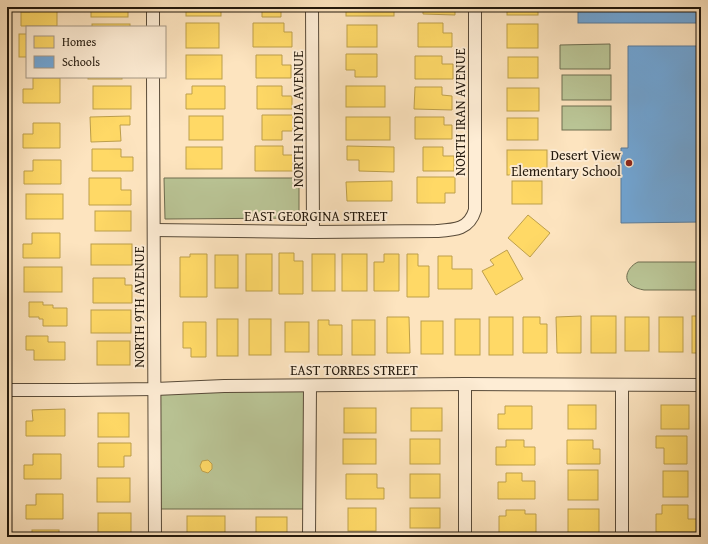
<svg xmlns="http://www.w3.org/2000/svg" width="708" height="544" font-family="'Gentium Book Plus',serif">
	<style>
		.green { fill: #bac596; stroke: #6e6e51 }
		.homes { fill: #ffd966; stroke: #bd9f4b }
		.schools { fill: #6fa8dc; stroke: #587d9e }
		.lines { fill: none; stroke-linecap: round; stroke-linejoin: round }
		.street-casing { stroke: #594b39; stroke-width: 14 }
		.street { stroke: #feedd5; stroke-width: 12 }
		.poi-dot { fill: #8f2418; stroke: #feedd5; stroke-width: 1.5 }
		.labels { text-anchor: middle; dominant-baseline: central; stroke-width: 4; stroke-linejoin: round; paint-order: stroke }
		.street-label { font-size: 14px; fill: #22180c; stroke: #feedd5 }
		.poi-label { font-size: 14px; fill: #22180c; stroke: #feedd5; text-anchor: end }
	</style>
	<rect width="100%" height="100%" fill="#fde4bf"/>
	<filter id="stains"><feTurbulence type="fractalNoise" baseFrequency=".005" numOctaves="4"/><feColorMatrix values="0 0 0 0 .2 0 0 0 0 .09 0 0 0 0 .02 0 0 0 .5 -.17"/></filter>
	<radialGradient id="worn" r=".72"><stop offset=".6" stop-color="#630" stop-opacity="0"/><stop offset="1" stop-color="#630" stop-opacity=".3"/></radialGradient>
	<g class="green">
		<polygon points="610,44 610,69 560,69 560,45"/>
		<rect x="562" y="75" width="49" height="25"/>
		<rect x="562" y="106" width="49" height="24"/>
		<polygon points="164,178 299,178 299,218 165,219"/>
		<path d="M638,262H701V290H644C639,289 635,288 631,285C622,278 629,266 638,262Z"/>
		<polygon points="310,386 309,509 155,509 155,389"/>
	</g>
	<g class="homes">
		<polygon points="30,7 57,7 57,26 21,26 21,12 30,12"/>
		<rect x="91" y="7" width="37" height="10"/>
		<rect x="186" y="7" width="35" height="9"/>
		<polygon points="262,7 291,7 291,9 281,9 281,17 262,17"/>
		<rect x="346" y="7" width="48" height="9"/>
		<polygon points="423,7 455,7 455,15 423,14"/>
		<rect x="507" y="7" width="31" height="8"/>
		<rect x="186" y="23" width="33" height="25"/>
		<polygon points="253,23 284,23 284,32 292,32 292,47 253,47"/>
		<polygon points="418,23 443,23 443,33 452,33 452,47 418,47"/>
		<rect x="92" y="24" width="38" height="3"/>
		<rect x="507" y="24" width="31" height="24"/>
		<rect x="347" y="25" width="30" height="22"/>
		<rect x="19" y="34" width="8" height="23"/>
		<polygon points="346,54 377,54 377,77 355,77 355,70 346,70"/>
		<rect x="186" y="55" width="36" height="24"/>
		<polygon points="256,55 282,55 282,65 291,65 291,78 256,78"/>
		<polygon points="415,56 442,56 442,64 453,64 453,79 415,79"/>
		<rect x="508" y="57" width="30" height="21"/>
		<rect x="88" y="77" width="34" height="2"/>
		<polygon points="33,78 60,78 60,103 23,103 23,89 33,89"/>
		<rect x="93" y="86" width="38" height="23"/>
		<polygon points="192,86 225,86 225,109 186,109 186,94 192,94"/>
		<polygon points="257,86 282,86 282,96 292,96 292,109 257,109"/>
		<rect x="346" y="86" width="39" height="21"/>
		<polygon points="415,87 442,87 442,95 452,96 452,110 414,109"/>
		<rect x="507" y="88" width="32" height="23"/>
		<polygon points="262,115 293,115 293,131 282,131 282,140 262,140"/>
		<polygon points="130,116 130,125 120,125 121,141 91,142 90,117"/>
		<rect x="189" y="116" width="34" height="24"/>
		<rect x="346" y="117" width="44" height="23"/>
		<polygon points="415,117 444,117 444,125 452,125 452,139 415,139"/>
		<rect x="507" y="118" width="31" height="22"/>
		<polygon points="33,123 60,123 60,148 23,148 23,134 33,134"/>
		<polygon points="255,146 283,146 283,155 293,155 293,171 255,171"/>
		<polygon points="347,146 394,147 394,172 359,171 359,160 347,160"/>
		<rect x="186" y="147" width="36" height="22"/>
		<polygon points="423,147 443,147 443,156 454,156 454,171 423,171"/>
		<polygon points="92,149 121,149 121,157 133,157 133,171 92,171"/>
		<rect x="507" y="150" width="40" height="25"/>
		<polygon points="33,160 61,160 61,184 24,184 24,171 33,171"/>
		<polygon points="417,177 455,177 455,193 445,193 445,203 417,203"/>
		<polygon points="89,178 121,178 121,190 131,190 131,205 89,205"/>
		<polygon points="392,181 392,201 347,201 346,182"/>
		<rect x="512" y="181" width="30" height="23"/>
		<rect x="26" y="194" width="37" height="25"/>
		<rect x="95" y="211" width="36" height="20"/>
		<polygon points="528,215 550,233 530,257 508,238"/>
		<polygon points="32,233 60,233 60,258 23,258 23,244 32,244"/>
		<rect x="91" y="244" width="41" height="21"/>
		<polygon points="507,250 523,279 496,295 482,271 494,265 490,260"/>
		<polygon points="279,253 294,253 294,261 303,261 303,294 279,294"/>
		<polygon points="190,254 207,254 207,297 180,297 180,257 190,257"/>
		<rect x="246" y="254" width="26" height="37"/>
		<rect x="312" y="254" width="23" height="37"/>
		<rect x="342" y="254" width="25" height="37"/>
		<polygon points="384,254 399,254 399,291 374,291 374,262 384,262"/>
		<polygon points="407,254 418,254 418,266 429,266 429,297 407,297"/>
		<rect x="215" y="255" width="23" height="33"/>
		<polygon points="438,256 452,256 452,269 472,269 472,289 438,289"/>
		<rect x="24" y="267" width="38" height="25"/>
		<polygon points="93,278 125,278 125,285 132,285 132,303 93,303"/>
		<polygon points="29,302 43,302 43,305 53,305 53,308 67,308 67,326 43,326 43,319 39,319 39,317 29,317"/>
		<rect x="91" y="310" width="40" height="23"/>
		<polygon points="581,316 581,353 557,353 556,317"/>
		<rect x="591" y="316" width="25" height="37"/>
		<rect x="692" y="316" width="9" height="37"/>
		<polygon points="387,317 409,317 410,353 387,353"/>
		<rect x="489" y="317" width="24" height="38"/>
		<polygon points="523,317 540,317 540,324 547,324 547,353 523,353"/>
		<rect x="625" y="317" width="24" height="34"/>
		<rect x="659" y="317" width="24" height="35"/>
		<rect x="217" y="319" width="21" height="37"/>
		<rect x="249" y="319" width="22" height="36"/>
		<rect x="455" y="319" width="25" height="36"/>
		<polygon points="318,320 329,320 329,325 342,325 342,355 318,355"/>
		<rect x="352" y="320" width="23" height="35"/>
		<rect x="421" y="321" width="22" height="33"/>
		<polygon points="183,322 206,322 206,357 191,357 191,348 183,348"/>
		<rect x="285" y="322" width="24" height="30"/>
		<polygon points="26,336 48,336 48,342 65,342 65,360 34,360 34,350 26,350"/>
		<rect x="97" y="341" width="33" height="24"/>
		<rect x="568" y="405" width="28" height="24"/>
		<rect x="661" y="405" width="28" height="24"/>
		<polygon points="505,406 532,406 532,429 498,429 498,414 505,414"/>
		<rect x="344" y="408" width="32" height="25"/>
		<rect x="411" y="408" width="31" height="23"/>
		<polygon points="65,409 65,436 26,436 26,421 33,421 32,410"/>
		<rect x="98" y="413" width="31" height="24"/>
		<polygon points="656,436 687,436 687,464 664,464 664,448 656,448"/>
		<rect x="343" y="439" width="33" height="25"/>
		<rect x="410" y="439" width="30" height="25"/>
		<polygon points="506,440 524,440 524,447 535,447 535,465 496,465 496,447 506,447"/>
		<polygon points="567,440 593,440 593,449 600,449 600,464 567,464"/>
		<polygon points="98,443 131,443 131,456 124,456 124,467 98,467"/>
		<polygon points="33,454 61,454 61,479 24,479 24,465 33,465"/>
		<polygon points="208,460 212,464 212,469 208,473 202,471 200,466 202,461"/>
		<rect x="568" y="470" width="30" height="30"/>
		<rect x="663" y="471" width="25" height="26"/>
		<polygon points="506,473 522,473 522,481 535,481 535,499 498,499 498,482 506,482"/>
		<polygon points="346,474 377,474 377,488 384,488 384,499 346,499"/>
		<rect x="410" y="474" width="30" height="24"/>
		<rect x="97" y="478" width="33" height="24"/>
		<polygon points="36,494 63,494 63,519 26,519 26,505 36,505"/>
		<polygon points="662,505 688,505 688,519 697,519 697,532 656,532 656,514 662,514"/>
		<rect x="348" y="508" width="28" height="23"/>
		<rect x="410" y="508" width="30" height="20"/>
		<rect x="568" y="509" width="31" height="25"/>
		<polygon points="506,510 525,510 525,514 536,514 536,534 499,534 499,516 506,516"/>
		<rect x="98" y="513" width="33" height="24"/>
		<rect x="187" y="516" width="38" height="21"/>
		<rect x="256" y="517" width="31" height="20"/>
		<rect x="32" y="530" width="27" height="7"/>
	</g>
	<g class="schools">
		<rect x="578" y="7" width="121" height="16"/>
		<polygon points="628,46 701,46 701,222 621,223 621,148 628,148"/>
	</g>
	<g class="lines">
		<defs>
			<g id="street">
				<polyline points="153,7 153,27"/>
				<polyline points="312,7 313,232"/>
				<polyline points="153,77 155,537"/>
				<path d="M154,230L313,232L436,231C454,230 469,230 475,210V7"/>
				<polyline points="465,384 465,537"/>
				<polyline points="7,390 74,390 155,389 224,386 465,384 701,385"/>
				<polyline points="309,537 310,386"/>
				<polyline points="622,537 622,385"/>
			</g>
		</defs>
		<use href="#street" class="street-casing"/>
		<use href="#street" class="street"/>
	</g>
	<circle class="poi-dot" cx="629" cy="163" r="4"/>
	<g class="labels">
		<g class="street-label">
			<text transform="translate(460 112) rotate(-90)">NORTH IRAN AVENUE</text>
			<text transform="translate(298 119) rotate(-90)">NORTH NYDIA AVENUE</text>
			<text x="316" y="216">EAST GEORGINA STREET</text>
			<text transform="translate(139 307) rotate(-90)">NORTH 9TH AVENUE</text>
			<text x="354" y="370">EAST TORRES STREET</text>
		</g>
		<g class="poi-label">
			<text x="621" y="155">Desert View<tspan x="621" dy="16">Elementary School</tspan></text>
		</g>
	</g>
	<rect width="708" height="544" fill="none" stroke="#fde4bf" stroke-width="24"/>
	<rect x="8" y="8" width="692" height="528" fill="none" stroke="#22180c" stroke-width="2"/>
	<rect x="12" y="12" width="684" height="520" fill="none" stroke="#22180c"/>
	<rect x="26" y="26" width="140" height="52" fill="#feedd5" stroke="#a69885"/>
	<rect x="34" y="36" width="20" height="12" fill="#ffd966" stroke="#a69885"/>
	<text x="62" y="46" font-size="12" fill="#22180c">Homes</text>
	<rect x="34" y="56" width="20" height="12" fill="#6fa8dc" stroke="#a69885"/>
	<text x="62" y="66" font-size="12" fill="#22180c">Schools</text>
	<rect width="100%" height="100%" filter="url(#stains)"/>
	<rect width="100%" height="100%" fill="url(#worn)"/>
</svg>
